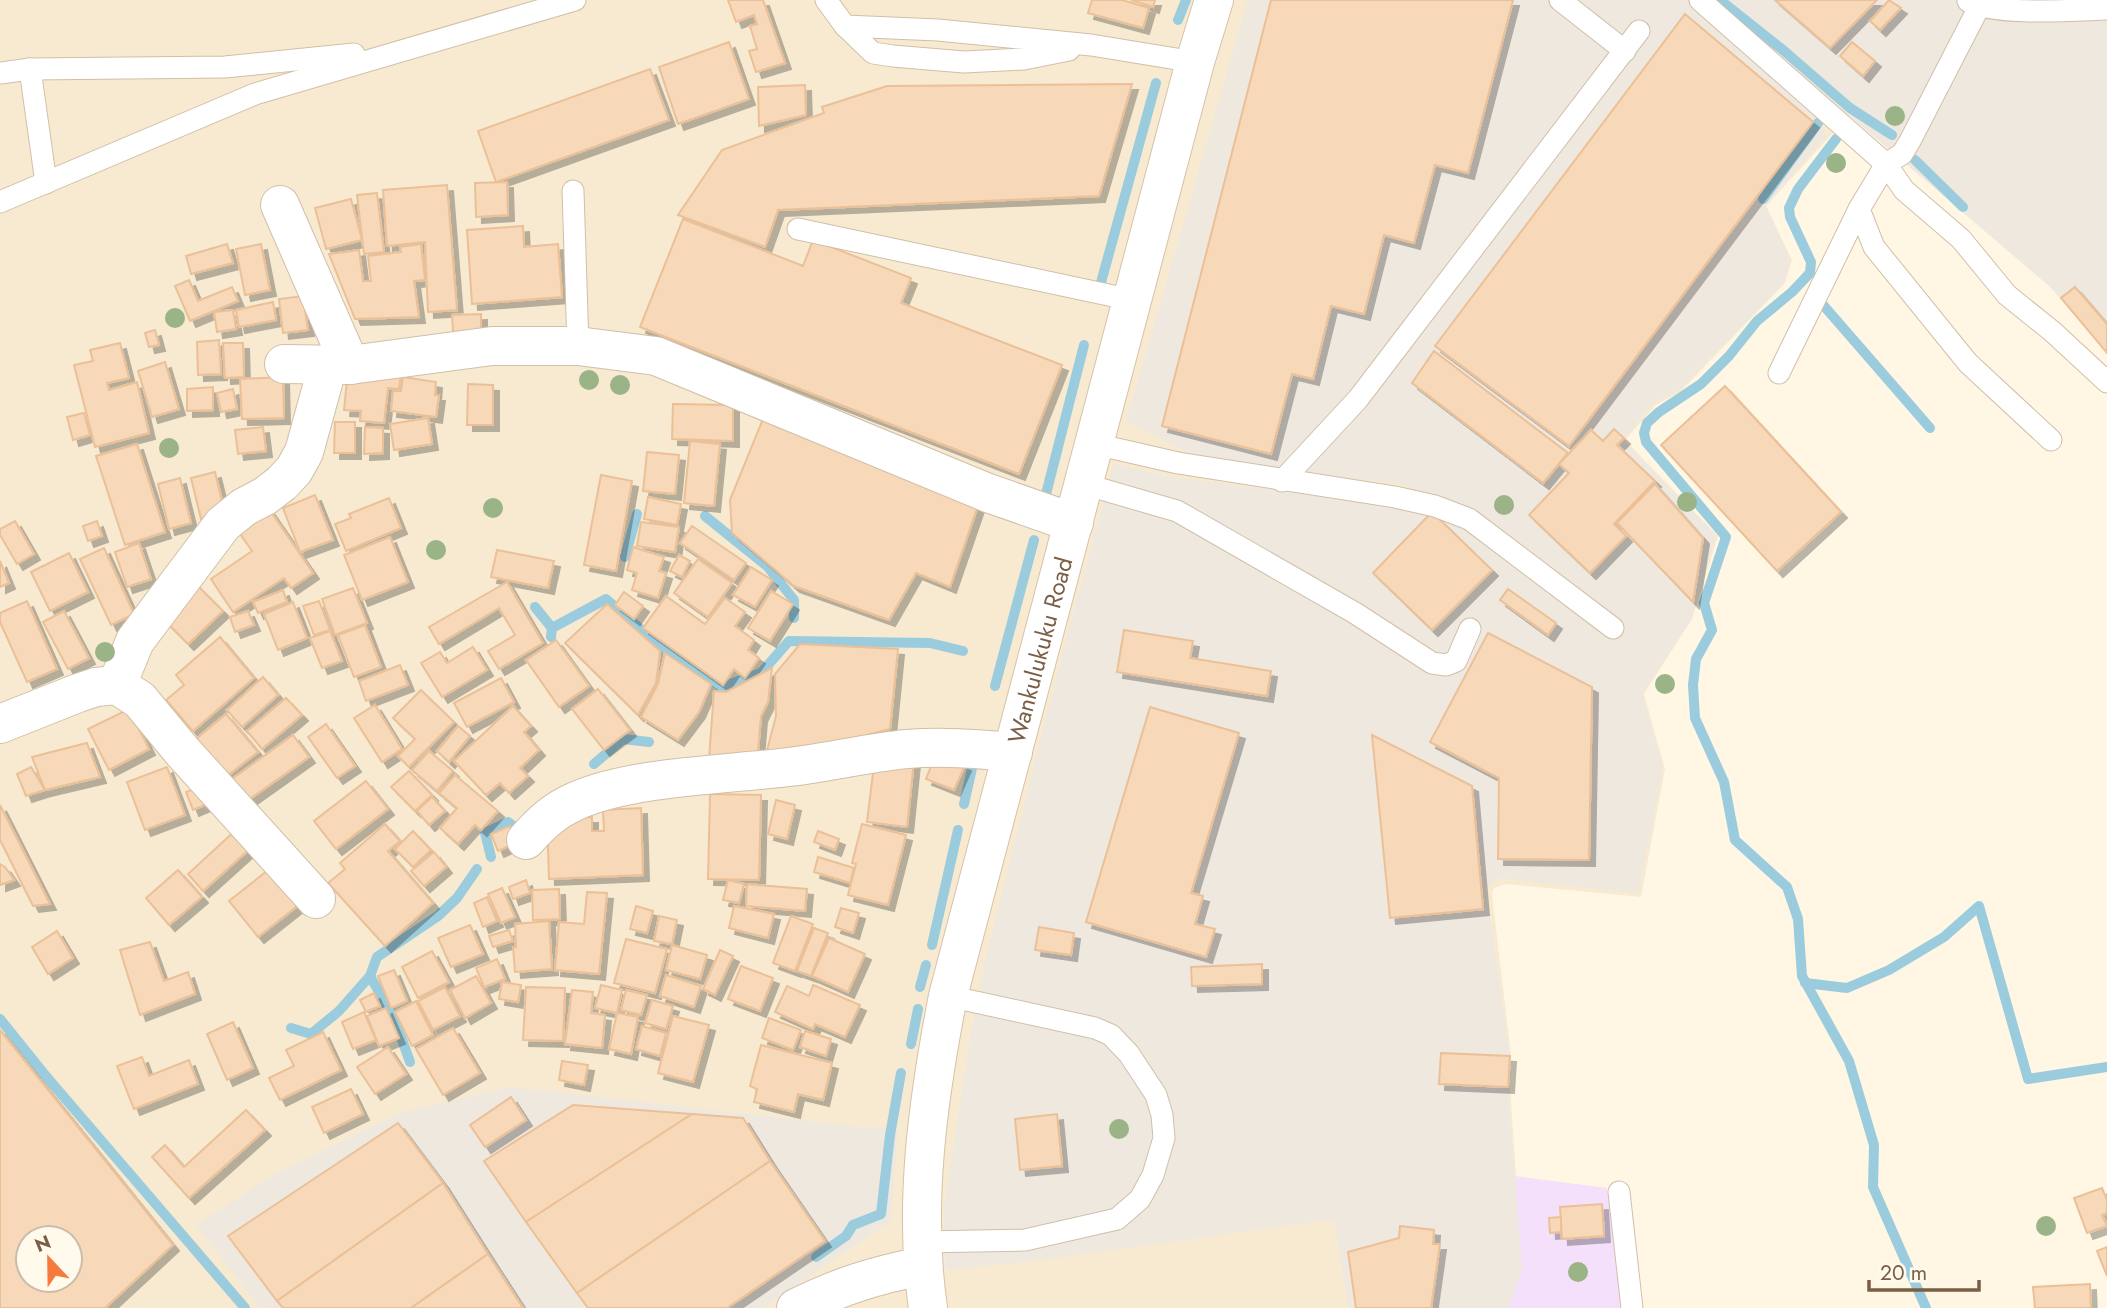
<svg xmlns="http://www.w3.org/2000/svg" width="2107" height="1308" font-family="Jost,sans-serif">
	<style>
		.residential { fill: #f7ead1; fill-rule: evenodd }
		.industrial { fill: #eee8df }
		.education { fill: #f4e0fb }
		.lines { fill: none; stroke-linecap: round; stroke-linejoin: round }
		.stream { stroke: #9bccdd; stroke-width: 10 }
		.building { fill: #f7d8b8; stroke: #ebc097; stroke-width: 2; fill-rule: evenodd; filter: url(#shadow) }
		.service-casing { stroke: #d1bfa8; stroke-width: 23 }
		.minor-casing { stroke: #d1bfa8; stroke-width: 40 }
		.tertiary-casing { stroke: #d1bfa8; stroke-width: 40 }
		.secondary-casing { stroke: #d7c2a8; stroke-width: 40 }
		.service { stroke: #fff; stroke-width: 21 }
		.minor { stroke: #fff; stroke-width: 38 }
		.tertiary { stroke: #fff; stroke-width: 38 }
		.secondary { stroke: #fff; stroke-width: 38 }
		.tree { fill: #9ab387 }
		.labels { text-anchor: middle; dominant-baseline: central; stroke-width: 5; stroke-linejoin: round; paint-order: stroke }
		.street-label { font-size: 24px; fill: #7a5e46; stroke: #fffaec }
	</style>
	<defs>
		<filter id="shadow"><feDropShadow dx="6" dy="6" stdDeviation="0" flood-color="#0004"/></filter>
	</defs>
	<rect width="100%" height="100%" fill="#fff7e4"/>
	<path class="residential" d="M0,0H2107V354L2051,285L1855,109L1766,206L1792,260L1785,283L1680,392L1656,405L1625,440L1718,536L1692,619L1644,694L1665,769L1641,897L1506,884L1494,888L1492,894L1511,1055L1510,1087L1516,1175L1528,1272L1514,1308H0ZM28,1238H70V1280H28Z"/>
	<g class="industrial">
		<polygon points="1248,0 1689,0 1818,115 1826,137 1766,206 1791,260 1784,283 1679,390 1654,402 1623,441 1716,535 1691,619 1642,694 1663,768 1638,893 1498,878 1486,890 1510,1056 1508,1087 1522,1270 1508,1308 1348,1308 1334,1219 1026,1262 946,1270 943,1213 971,1033 986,957 1063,651 1114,463 1164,476 1430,510 1406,485 1199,458 1126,422"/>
		<polygon points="1714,0 2107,0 2107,349 2049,286"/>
		<polygon points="511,1087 861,1127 898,1128 891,1221 763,1308 260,1308 196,1225 277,1173 400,1113"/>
	</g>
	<polygon class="education" points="1515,1176 1607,1188 1623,1308 1508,1308 1522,1270"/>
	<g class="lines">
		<g class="stream">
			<polyline points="1720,0 1783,50 1850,108 1892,135"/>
			<polyline points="1178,20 1186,0"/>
			<polyline points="1836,139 1798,189 1789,208 1790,217 1811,262 1810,273 1792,292 1757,321 1729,356 1701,384 1659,412 1647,423 1644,433 1646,442 1726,537 1704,603 1712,630 1696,659 1693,685 1695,718 1724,782 1735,840 1787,887 1798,919 1802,976 1849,1061 1874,1145 1873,1187 1926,1308"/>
			<polyline points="1915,160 1963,207"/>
			<polyline points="1763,199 1818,123"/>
			<polyline points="1100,286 1156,83"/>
			<polyline points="1824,306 1930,428"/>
			<polyline points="1046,494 1084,345"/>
			<polyline points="705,516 767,566 794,600 794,618"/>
			<polyline points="625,557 637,514"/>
			<polyline points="535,607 552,628"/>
			<polyline points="551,637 552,628 606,599 653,640 722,687 761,673 789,641 930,643 963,651"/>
			<polyline points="995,686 1034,540"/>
			<polyline points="594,764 623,739 649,742"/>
			<polyline points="964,804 973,764 965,761"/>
			<polyline points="491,857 485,833 508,822 523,834"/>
			<polyline points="932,945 958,830"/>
			<polyline points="370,976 395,1020 410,1062"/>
			<polyline points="1805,983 1847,988 1889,970 1944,937 1979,906 2028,1079 2107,1067"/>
			<polyline points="920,987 926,965"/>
			<polyline points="0,1019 45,1075 245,1308"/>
			<polyline points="291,1028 311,1034 339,1011 370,976 377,957 438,916 457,898 477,869"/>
			<polyline points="911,1044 918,1009"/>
			<polyline points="816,1257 846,1236 853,1225 881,1214 890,1135 901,1073"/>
		</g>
	</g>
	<g class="building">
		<polygon points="728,0 763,0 785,63 756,72 749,51 757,49 750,26 757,24 754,15 736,22"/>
		<polygon points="1092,0 1122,0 1149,8 1143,28 1088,13"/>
		<polygon points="1131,0 1155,0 1153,7"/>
		<polygon points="1271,0 1513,0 1468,173 1435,165 1414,243 1384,235 1364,314 1331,306 1313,379 1292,374 1271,454 1162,426"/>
		<polygon points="1775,0 1877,0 1830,48"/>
		<polygon points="1889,0 1901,8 1880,30 1870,21"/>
		<polygon points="1685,14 1813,122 1569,446 1435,346"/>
		<polygon points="729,42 749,99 678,124 659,67"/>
		<polygon points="1852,42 1875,61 1863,76 1840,56"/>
		<polygon points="650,69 669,120 496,182 478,131"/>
		<polygon points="1132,84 1099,196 778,210 765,247 678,215 722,150 824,113 822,107 887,86"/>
		<polygon points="805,85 806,115 759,126 758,87"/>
		<polygon points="507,182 508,215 476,217 475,183"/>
		<polygon points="447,185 457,310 428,312 425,242 387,246 383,190"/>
		<polygon points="377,193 384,252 364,254 357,195"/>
		<polygon points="351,199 362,240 326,249 315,208"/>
		<polygon points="683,219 803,266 813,240 911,278 901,303 1062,365 1019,474 640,327"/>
		<polygon points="523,226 524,247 558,244 562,297 472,304 467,230"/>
		<polygon points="227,244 233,263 191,274 186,256"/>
		<polygon points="261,244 270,290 245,295 236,249"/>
		<polygon points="421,244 425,280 414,281 419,317 355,319 329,254 359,250 363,281 371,281 368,256 401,252 400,247"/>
		<polygon points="189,280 198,301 232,287 238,301 190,321 175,286"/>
		<polygon points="2075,287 2107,324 2107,353 2061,298"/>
		<polygon points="303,296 308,330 283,333 279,299"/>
		<polygon points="273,302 276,320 239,327 236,310"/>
		<polygon points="233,310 236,329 217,332 214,312"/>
		<polygon points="481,314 481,332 453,332 452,315"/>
		<polygon points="155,330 159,345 149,347 145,333"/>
		<polygon points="219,340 221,374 198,375 197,342"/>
		<polygon points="120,343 129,378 107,383 109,390 137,382 149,433 95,447 74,365 93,361 90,350"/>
		<polygon points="223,343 243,343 244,377 225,378"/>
		<polygon points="1434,351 1568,453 1543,483 1412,383"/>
		<polygon points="165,362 179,409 152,417 138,371"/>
		<polygon points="348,370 401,375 399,389 388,388 384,423 360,421 361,411 344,410"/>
		<polygon points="283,377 284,418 242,419 240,379"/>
		<polygon points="403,377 436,382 435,395 439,395 436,417 391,411 393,391 401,391"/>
		<polygon points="468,384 493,385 493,425 467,425"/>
		<polygon points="1725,386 1841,512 1777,571 1661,445"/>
		<polygon points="213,387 213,410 187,411 187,389"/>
		<polygon points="233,389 237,409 221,412 217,393"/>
		<polygon points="673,404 733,405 733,441 672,439"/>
		<polygon points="84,413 90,435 73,440 67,417"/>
		<polygon points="765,414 982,494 950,587 916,573 889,620 794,586 732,533 730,500"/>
		<polygon points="428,418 432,444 394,450 390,424"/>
		<polygon points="335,422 355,422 355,453 334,453"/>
		<polygon points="263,427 266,451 238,454 235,430"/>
		<polygon points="365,427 383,428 383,453 364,454"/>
		<polygon points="1614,429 1624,438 1617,445 1655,481 1614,524 1626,536 1590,573 1529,515 1569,473 1559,464 1591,430 1603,441"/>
		<polygon points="690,441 720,444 714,506 684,503"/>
		<polygon points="137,444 165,532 125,545 96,456"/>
		<polygon points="647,452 679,455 675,494 643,491"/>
		<polygon points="215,472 225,513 201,519 191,478"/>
		<polygon points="601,475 632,481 616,571 584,565"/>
		<polygon points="180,478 191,523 169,529 158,484"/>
		<polygon points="1655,484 1703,538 1693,602 1617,523"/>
		<polygon points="315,495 333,540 300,552 283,508"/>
		<polygon points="648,497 681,504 677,525 644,519"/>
		<polygon points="389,498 401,528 346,551 335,524 351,518 349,514"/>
		<polygon points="269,509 313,573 291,588 284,578 233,612 211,579 252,551 238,531"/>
		<polygon points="1432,512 1492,570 1432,630 1373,573"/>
		<polygon points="15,521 34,554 17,564 0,535 0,529"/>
		<polygon points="97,521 102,536 88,541 83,526"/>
		<polygon points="641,522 679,527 675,552 637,546"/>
		<polygon points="692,526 746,563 734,580 680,543"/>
		<polygon points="390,537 408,582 362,600 344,555"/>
		<polygon points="139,543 151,579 127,587 115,552"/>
		<polygon points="633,547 664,557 659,571 666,573 658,598 632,590 637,573 627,570"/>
		<polygon points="104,548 134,614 111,625 80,559"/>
		<polygon points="497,550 554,561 548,588 491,577"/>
		<polygon points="69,553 88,592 50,611 31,572"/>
		<polygon points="679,555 690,561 682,577 670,571"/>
		<polygon points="698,559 732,583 708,617 674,593"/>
		<polygon points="0,561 9,583 0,587"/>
		<polygon points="751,567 772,580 755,607 733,595"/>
		<polygon points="507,582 543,643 499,669 488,651 515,635 499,608 439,644 429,627"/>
		<polygon points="198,586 223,611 188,644 163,619"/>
		<polygon points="353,588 367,623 335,635 322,599"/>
		<polygon points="1508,589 1556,623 1548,635 1500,600"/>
		<polygon points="283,590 287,602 258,613 253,602"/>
		<polygon points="771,591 793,604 770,641 748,628"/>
		<polygon points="624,592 643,606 634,619 615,605"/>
		<polygon points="666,596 705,624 725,598 745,612 735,626 754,640 748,650 759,658 745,678 734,669 723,685 643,628"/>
		<polygon points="27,601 57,669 27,682 0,622 0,613"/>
		<polygon points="319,601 330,630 314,635 303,606"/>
		<polygon points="293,602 307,638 278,650 264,614"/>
		<polygon points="607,604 660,651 656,683 638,715 565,643"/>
		<polygon points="64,611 89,658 68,669 43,622"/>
		<polygon points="248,611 254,625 235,632 230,617"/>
		<polygon points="365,625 381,667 354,677 338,635"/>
		<polygon points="1124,630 1193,641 1190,658 1271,671 1267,696 1117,672"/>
		<polygon points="330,631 342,661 322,668 310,638"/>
		<polygon points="1488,633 1592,687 1589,860 1498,859 1499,778 1430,742"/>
		<polygon points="220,637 254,678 193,731 166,700 184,685 176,675"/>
		<polygon points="556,640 589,686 559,707 526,660"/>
		<polygon points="800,644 898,649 890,729 764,762 776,716 775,674"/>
		<polygon points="473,647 487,670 442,697 421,663 440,652 447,663"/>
		<polygon points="665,653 711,684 699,712 678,740 641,717 658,684"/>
		<polygon points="400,665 408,685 366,701 359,681"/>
		<polygon points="772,668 768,702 761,716 757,763 709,759 714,691 726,692"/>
		<polygon points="263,677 278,695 242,727 227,710"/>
		<polygon points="501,678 514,702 467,727 454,703"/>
		<polygon points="598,689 630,730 604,750 572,709"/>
		<polygon points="421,690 454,722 409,767 398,756 415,739 393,718"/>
		<polygon points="286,698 302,715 262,749 247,731"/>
		<polygon points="375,705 402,749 382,762 354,718"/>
		<polygon points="513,706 531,726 524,732 539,750 520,768 528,776 509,793 500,783 486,795 454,761"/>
		<polygon points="1150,707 1239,733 1191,893 1203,896 1195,924 1215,929 1206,957 1086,922"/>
		<polygon points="129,709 149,749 109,770 88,729"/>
		<polygon points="226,714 258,752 227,776 196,739"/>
		<polygon points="326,724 355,766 337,778 308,737"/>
		<polygon points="458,726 470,736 449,762 437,751"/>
		<polygon points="293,735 309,757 247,801 232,779"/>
		<polygon points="1372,735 1472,786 1483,909 1390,918"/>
		<polygon points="87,743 100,777 45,790 32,757"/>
		<polygon points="429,751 453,771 437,791 412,770"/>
		<polygon points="936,754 965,765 954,790 926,779"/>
		<polygon points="875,757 914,760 907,827 867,822"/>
		<polygon points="31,767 45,790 26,796 17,774"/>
		<polygon points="167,767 185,815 145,830 127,782"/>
		<polygon points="409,771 432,795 415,811 391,787"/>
		<polygon points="455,775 498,811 481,830 475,825 458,844 440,828 457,808 439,793"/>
		<polygon points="366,781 388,809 336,849 314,821"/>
		<polygon points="205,785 212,802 193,810 186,792"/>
		<polygon points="710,794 761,795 759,880 708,879"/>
		<polygon points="432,797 445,811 429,825 417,811"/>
		<polygon points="776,800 795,805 787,839 768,834"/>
		<polygon points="0,805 50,904 33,906 0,840"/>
		<polygon points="641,808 643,875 549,879 547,818 592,817 592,831 604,831 603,810"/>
		<polygon points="385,824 400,841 388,851 433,903 385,946 328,883 345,869 340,863"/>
		<polygon points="862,824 906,835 888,905 848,895 856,864 852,863"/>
		<polygon points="510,826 517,842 498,851 491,834"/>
		<polygon points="238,828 253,846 203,891 188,874"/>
		<polygon points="413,831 431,850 413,867 395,849"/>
		<polygon points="818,831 839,839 835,850 814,842"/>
		<polygon points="434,852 446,867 424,886 411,871"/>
		<polygon points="818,857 854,868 850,883 814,872"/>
		<polygon points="0,864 5,867 14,880 0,885"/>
		<polygon points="272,867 301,903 258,937 229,901"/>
		<polygon points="178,870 202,897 169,925 146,898"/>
		<polygon points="526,880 530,893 513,899 509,887"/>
		<polygon points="728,880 744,884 739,903 723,900"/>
		<polygon points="747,884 807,889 805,911 746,906"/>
		<polygon points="502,888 515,917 501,923 488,894"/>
		<polygon points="559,889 560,919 533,920 532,890"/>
		<polygon points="587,892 607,893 599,974 555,970 559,922 584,924"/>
		<polygon points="487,897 497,921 483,927 474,903"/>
		<polygon points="636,906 653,911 647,933 630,929"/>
		<polygon points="734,906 774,914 768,938 729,928"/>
		<polygon points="841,908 859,913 853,933 835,927"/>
		<polygon points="659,916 677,920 672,944 654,941"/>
		<polygon points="791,916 813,924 795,971 773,963"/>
		<polygon points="549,921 552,969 515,972 513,947 516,947 515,924"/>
		<polygon points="470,925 483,954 451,967 438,938"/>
		<polygon points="1039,927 1074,933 1071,955 1035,950"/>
		<polygon points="814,928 828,933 811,976 797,971"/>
		<polygon points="509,930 513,941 493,947 489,936"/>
		<polygon points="57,931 73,958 48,974 32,947"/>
		<polygon points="829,938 865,954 848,992 812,976"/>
		<polygon points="626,939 667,949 655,993 614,983"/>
		<polygon points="150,942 164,981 188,972 195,994 140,1015 120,950"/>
		<polygon points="672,945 707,955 700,979 666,970"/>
		<polygon points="720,950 733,956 715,995 703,989"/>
		<polygon points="432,951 449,982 418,998 402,967"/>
		<polygon points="497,959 505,979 484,987 476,968"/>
		<polygon points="1262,964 1262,984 1192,986 1191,967"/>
		<polygon points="741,966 773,978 760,1011 728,999"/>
		<polygon points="394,970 407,1001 391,1008 378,976"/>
		<polygon points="666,975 701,986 694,1007 660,996"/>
		<polygon points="476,976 491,1003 465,1018 450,990"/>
		<polygon points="502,982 521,985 518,1002 499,999"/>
		<polygon points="601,985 622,990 617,1013 595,1008"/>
		<polygon points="813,985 860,1005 845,1037 815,1024 813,1029 775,1012 787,986 809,996"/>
		<polygon points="445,987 460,1016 433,1030 418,1001"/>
		<polygon points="526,987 565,988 563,1041 523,1040"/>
		<polygon points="572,990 593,992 591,1013 605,1015 602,1048 565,1044"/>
		<polygon points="626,990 647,995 641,1015 621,1010"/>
		<polygon points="374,993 380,1006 366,1012 360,1000"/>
		<polygon points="652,1000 673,1006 666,1029 645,1023"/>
		<polygon points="416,1001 433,1035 412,1046 395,1012"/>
		<polygon points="386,1008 399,1038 379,1046 367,1016"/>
		<polygon points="364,1012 376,1040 353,1049 342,1022"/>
		<polygon points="617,1013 638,1017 631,1054 609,1049"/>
		<polygon points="673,1016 709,1025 693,1082 658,1073"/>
		<polygon points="769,1018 801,1030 793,1050 762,1038"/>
		<polygon points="233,1022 253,1068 227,1080 207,1034"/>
		<polygon points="642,1026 666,1033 660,1056 636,1049"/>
		<polygon points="453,1028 480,1073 443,1095 416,1049"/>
		<path d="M0,1030L173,1245L105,1308H0ZM28,1238H70V1280H28Z"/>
		<polygon points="805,1031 831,1039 826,1056 800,1047"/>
		<polygon points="323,1032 341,1070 280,1100 269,1078 294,1066 286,1050"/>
		<polygon points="761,1045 832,1063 823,1100 798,1094 794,1112 754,1102 757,1089 750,1086"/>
		<polygon points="388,1047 406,1074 375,1094 357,1067"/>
		<polygon points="1441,1053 1510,1056 1508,1087 1439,1084"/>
		<polygon points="142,1057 149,1076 189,1060 198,1084 134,1109 117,1066"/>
		<polygon points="562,1061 588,1065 584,1085 559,1080"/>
		<polygon points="351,1089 363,1114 324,1133 312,1107"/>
		<polygon points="511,1097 526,1120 485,1147 470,1125"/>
		<polygon points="573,1105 692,1114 526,1222 484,1161"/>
		<polygon points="246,1110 265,1130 189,1198 152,1157 165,1145 184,1167"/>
		<polygon points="692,1114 743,1118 770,1161 577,1293 526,1222"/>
		<polygon points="1057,1114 1062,1166 1020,1170 1015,1119"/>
		<polygon points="398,1123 443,1183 277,1301 228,1236"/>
		<polygon points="770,1161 825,1241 727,1308 588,1308 577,1293"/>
		<polygon points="443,1183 488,1254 411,1308 283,1308 277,1301"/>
		<polygon points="2102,1188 2107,1200 2107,1213 2102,1215 2107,1226 2087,1233 2074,1198"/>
		<polygon points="1602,1204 1604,1236 1562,1239 1560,1207"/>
		<polygon points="1561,1217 1561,1232 1550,1233 1549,1218"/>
		<polygon points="1400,1226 1434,1230 1433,1244 1440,1244 1431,1308 1356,1308 1348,1252 1399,1238"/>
		<polygon points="2107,1247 2107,1276 2097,1251"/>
		<polygon points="488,1254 523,1308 411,1308"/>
		<polygon points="2090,1284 2091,1308 2035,1308 2033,1287"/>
	</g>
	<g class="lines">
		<defs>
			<g id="service">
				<polyline points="826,0 845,26 938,30 1091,45 1195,62"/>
				<polyline points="1560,0 1625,51"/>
				<polyline points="1700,0 1886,164 1904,190 1961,239 2007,295 2053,332 2107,382"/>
				<path d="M1968,1C1996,16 2074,10 2107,9"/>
				<polyline points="845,26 873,53 893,56 964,62 1024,59 1069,50"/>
				<polyline points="30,69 46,183"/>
				<polyline points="0,73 30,69 225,67 354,54"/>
				<polyline points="573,191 578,346"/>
				<polyline points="0,202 255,94 575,0"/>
				<polyline points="1859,209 1874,247 1968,363 2051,440"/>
				<polyline points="798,229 1132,300"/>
				<polyline points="1779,373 1859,209 1886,164 1902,154 1910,141 1979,7"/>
				<polyline points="1095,444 1178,463 1395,497 1435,506 1469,519 1613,628"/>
				<polyline points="1282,481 1358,399 1639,31"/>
				<polyline points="1084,484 1177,511 1355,613 1432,663 1446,665 1456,661 1470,629"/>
				<polyline points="1619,1192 1632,1308"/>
				<polyline points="922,1242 1025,1240 1117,1219 1140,1199 1153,1175 1164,1138 1162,1115 1156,1095 1129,1054 1111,1035 1095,1028 948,996"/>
			</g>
			<g id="minor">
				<polyline points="280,205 350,365"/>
				<polyline points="284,364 350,365 492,346 578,346 656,356 988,493 1074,523"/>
				<polyline points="117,685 135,641 223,524 244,507 265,496 282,483 294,470 304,452 328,365"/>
				<polyline points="0,724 78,693 96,687 117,685 140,700 182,751 316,899"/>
				<path d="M526,840C541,823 555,810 576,801C630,777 720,775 780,768C823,764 864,753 907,749C942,746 977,749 1013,752"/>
			</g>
			<path id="tertiary" d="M796,1308C841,1286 873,1276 922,1266"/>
			<g id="secondary">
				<path id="s1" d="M928,1308C913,1204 928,1099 948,996L1195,62L1214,0"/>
			</g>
		</defs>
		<use href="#service" class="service-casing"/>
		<use href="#minor" class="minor-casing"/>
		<use href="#tertiary" class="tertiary-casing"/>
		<use href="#secondary" class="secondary-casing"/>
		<use href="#service" class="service"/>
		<use href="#minor" class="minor"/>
		<use href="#tertiary" class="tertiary"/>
		<use href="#secondary" class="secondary"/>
	</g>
	<g class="tree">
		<circle cx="1895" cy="116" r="10"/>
		<circle cx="1836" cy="163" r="10"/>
		<circle cx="175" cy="318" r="10"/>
		<circle cx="589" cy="380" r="10"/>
		<circle cx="620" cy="385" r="10"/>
		<circle cx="169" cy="448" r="10"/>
		<circle cx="1687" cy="502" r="10"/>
		<circle cx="1504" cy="505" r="10"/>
		<circle cx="493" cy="508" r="10"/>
		<circle cx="436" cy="550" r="10"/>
		<circle cx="105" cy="652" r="10"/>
		<circle cx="1665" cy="684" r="10"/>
		<circle cx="1119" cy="1129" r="10"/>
		<circle cx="2046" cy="1226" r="10"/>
		<circle cx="1578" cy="1272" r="10"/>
	</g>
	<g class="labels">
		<g class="street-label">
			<text stroke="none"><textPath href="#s1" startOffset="672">Wankulukuku Road</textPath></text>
		</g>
	</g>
	<g transform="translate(49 1259) rotate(338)"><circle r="33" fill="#fffaec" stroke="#cabcaa" stroke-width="2"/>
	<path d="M0-5L12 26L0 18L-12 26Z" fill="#f57a3c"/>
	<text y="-10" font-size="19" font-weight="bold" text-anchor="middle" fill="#7a5e46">N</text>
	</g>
	<path d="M1869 1280v10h110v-10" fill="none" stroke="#7a5e46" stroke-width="3.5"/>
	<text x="1880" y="1280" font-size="21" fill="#7a5e46" stroke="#fffaec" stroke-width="5" paint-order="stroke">20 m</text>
</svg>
